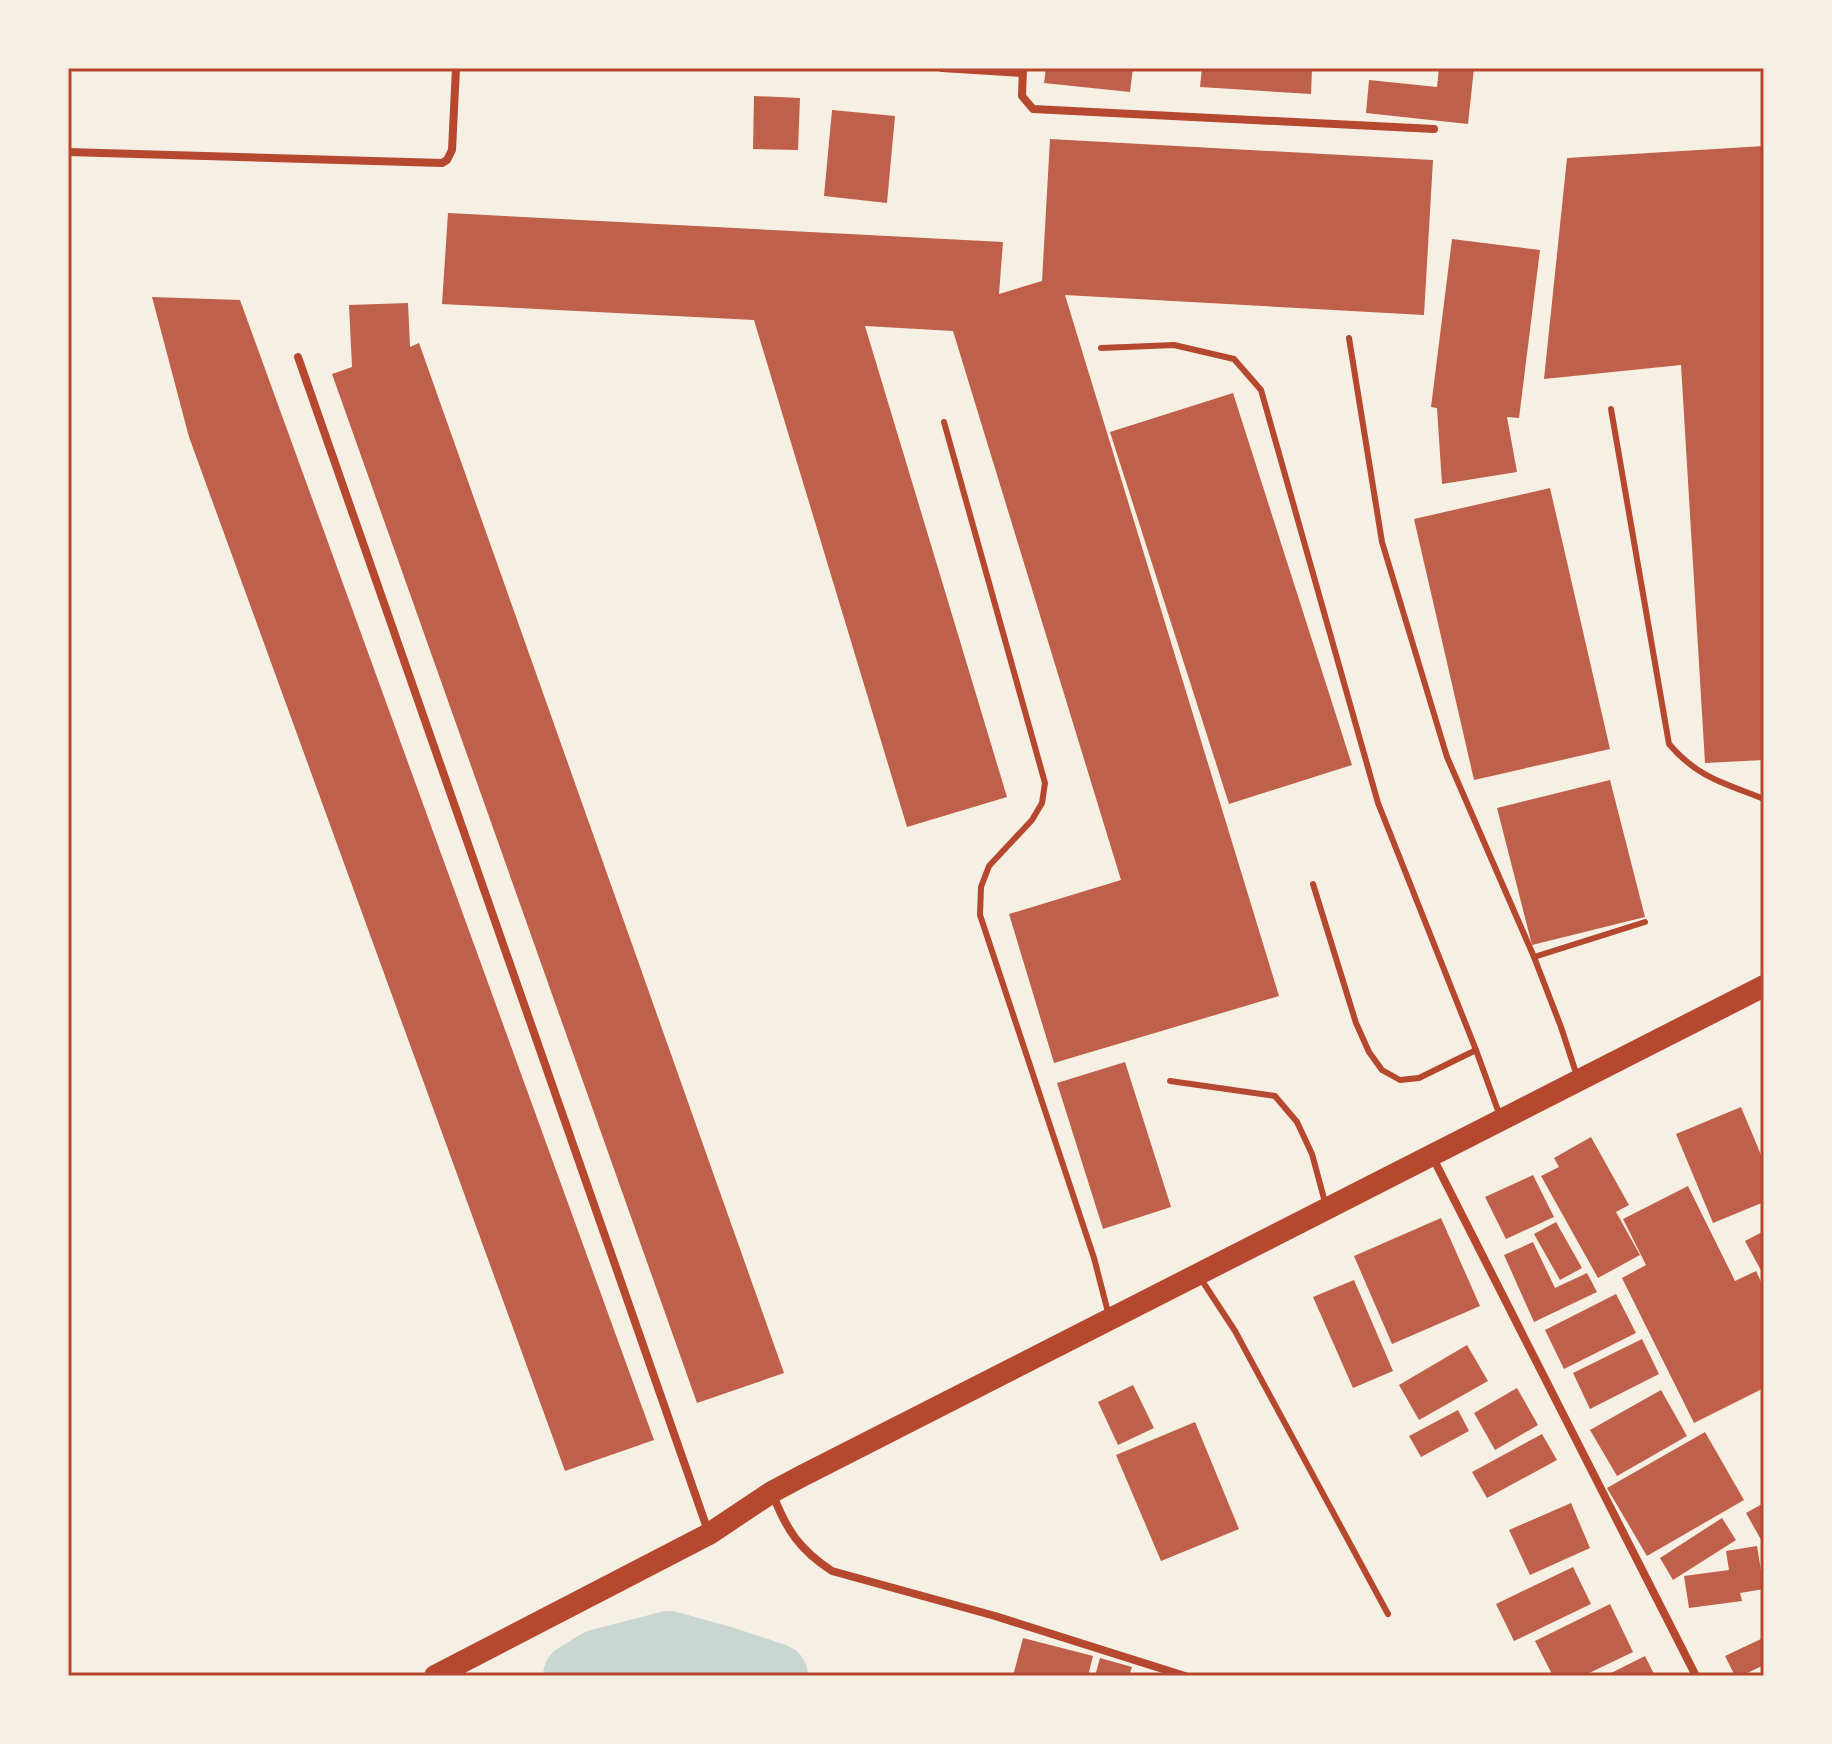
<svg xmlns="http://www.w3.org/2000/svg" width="1832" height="1744" font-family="Jost,sans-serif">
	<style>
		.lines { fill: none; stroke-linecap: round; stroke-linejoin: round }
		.river { stroke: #c9d6d2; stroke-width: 66 }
		.building { fill: #bf614a }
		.service { stroke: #b5482f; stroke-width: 6 }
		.minor { stroke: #b5482f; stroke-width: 8 }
		.trunk { stroke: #b5482f; stroke-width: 22 }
		.neatline { fill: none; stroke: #b5482f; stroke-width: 3 }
	</style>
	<rect width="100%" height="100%" fill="#f6efe4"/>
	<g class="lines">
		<polyline class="river" points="576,1676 599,1662 669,1644 723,1659 775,1676"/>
	</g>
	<g class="building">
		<polygon points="1046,68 1133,68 1130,92 1044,83"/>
		<polygon points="1202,68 1312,68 1311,94 1200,87"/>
		<polygon points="1439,68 1474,68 1468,124 1366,113 1369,80 1437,87"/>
		<polygon points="754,96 800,98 798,150 753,149"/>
		<polygon points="832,110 895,116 887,203 824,196"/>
		<polygon points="1050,139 1433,160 1424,315 1065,295 1279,996 1054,1063 1009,914 1121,880 953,331 865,326 1007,797 907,827 754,320 442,304 448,213 1003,242 999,294 1042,281"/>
		<polygon points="1764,146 1764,760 1705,763 1681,365 1544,379 1567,158"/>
		<polygon points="1452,239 1540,250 1519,418 1507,417 1517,472 1442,484 1437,408 1431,407"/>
		<polygon points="152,297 240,300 654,1440 565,1471 189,437"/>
		<polygon points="408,303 410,347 419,343 784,1373 697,1403 332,374 352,367 349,305"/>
		<polygon points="1233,393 1352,765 1229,804 1110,432"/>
		<polygon points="1550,488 1610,749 1474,780 1414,519"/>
		<polygon points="1610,780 1645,917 1532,945 1497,808"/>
		<polygon points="1125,1062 1171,1207 1103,1229 1057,1083"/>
		<polygon points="1741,1107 1764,1162 1764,1202 1713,1223 1676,1134"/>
		<polygon points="1591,1137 1629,1205 1616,1212 1640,1255 1598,1278 1541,1176 1559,1167 1554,1158"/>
		<polygon points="1533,1175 1554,1217 1506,1239 1485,1197"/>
		<polygon points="1688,1186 1735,1281 1756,1271 1764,1288 1764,1388 1694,1423 1622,1278 1646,1265 1623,1219"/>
		<polygon points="1441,1218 1480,1306 1392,1344 1354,1256"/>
		<polygon points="1556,1222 1582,1268 1560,1280 1534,1234"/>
		<polygon points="1764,1231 1764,1276 1745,1241"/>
		<polygon points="1533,1242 1555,1288 1587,1273 1597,1292 1534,1322 1504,1255"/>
		<polygon points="1354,1280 1393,1371 1353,1388 1313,1297"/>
		<polygon points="1616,1294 1636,1333 1564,1369 1545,1330"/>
		<polygon points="1642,1339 1659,1374 1590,1409 1573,1373"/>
		<polygon points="1467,1345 1488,1381 1419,1420 1399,1385"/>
		<polygon points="1133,1385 1154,1428 1118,1445 1098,1402"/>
		<polygon points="1517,1388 1538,1425 1495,1450 1474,1413"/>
		<polygon points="1661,1390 1687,1436 1617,1476 1590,1430"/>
		<polygon points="1458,1410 1469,1431 1421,1457 1409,1436"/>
		<polygon points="1195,1422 1239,1529 1161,1561 1116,1455"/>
		<polygon points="1705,1432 1744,1500 1647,1556 1607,1488"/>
		<polygon points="1542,1434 1557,1460 1487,1498 1472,1472"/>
		<polygon points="1571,1503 1590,1548 1530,1575 1509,1530"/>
		<polygon points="1764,1503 1764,1545 1746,1513"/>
		<polygon points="1722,1518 1736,1540 1673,1580 1660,1558"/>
		<polygon points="1757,1546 1764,1589 1740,1593 1742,1601 1689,1608 1684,1576 1729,1570 1726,1551"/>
		<polygon points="1573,1567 1591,1604 1514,1641 1496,1604"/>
		<polygon points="1610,1604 1633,1652 1583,1676 1553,1676 1535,1641"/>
		<polygon points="1023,1638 1093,1656 1088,1676 1013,1676"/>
		<polygon points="1761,1639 1764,1647 1764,1665 1741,1676 1735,1676 1725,1656"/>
		<polygon points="1645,1656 1655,1676 1605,1676"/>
		<polygon points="1100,1658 1132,1667 1129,1676 1095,1676"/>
	</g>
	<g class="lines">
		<g class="service">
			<polyline points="1349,338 1382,542 1447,757 1534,957 1561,1027 1577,1076"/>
			<polyline points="1101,348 1174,345 1234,359 1261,390 1378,803 1476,1050 1500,1116"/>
			<path d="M1611,409L1669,744C1698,778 1724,783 1764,799"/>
			<polyline points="944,422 1045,783 1042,803 1032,820 989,866 981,887 980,915 1094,1258 1109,1316"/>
			<polyline points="1313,884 1356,1023 1369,1052 1382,1070 1400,1080 1419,1078 1476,1050"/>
			<polyline points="1534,957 1645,922"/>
			<polyline points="1170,1081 1275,1096 1297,1122 1312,1154 1326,1206"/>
			<polyline points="1201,1279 1235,1331 1388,1614"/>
		</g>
		<g class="minor">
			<polyline points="942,68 1022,73"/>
			<polyline points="1023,68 1022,96 1033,109 1434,129"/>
			<polyline points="68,152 442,163 447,160 452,150 456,68"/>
			<polyline points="298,357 708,1531"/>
			<polyline points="1432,1156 1696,1676"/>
			<path d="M773,1495C787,1531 800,1550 832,1571L995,1616L1185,1676"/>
		</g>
		<polyline class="trunk" points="435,1676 709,1534 772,1492 802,1476 1764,986"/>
	</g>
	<rect width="1832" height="1744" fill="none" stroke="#f6efe4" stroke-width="140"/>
	<rect x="70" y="70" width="1692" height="1604" class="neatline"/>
</svg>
